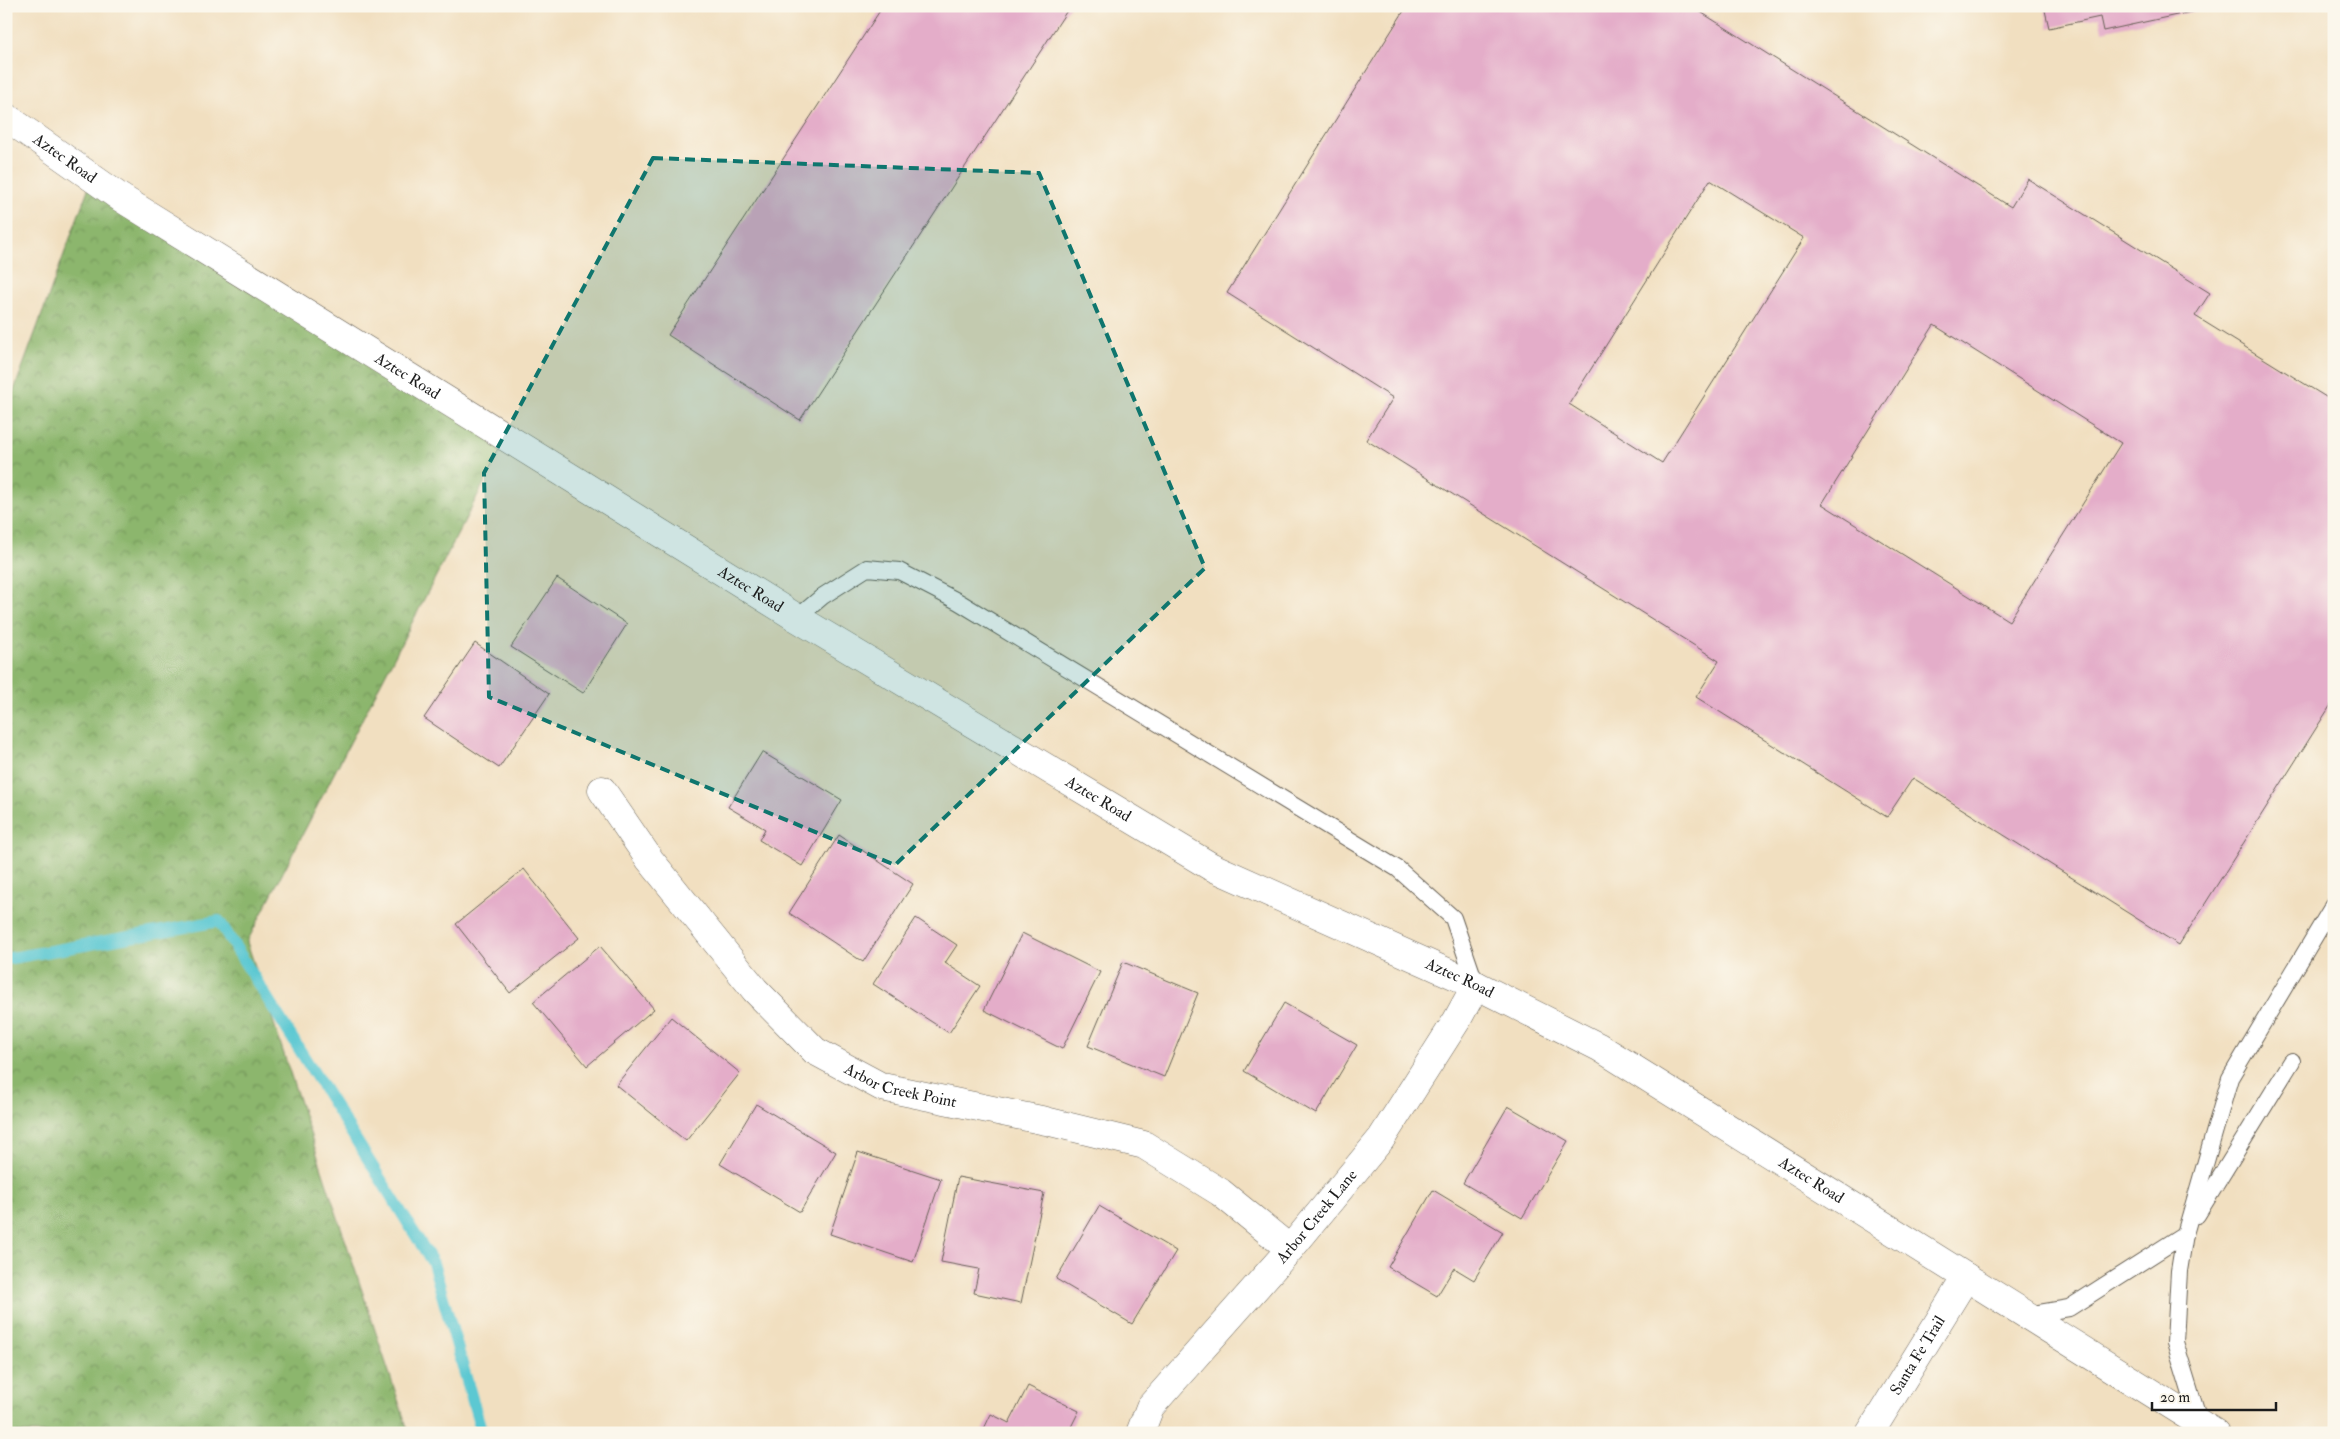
<svg xmlns="http://www.w3.org/2000/svg" width="2340" height="1439" font-family="'IM FELL Double Pica',serif">
	<style>
		.forest { fill: url(#forest-crowns); stroke: #546944 }
		.lines { fill: none; stroke-linecap: round; stroke-linejoin: round }
		.stream { stroke: #5cc8d2; stroke-width: 12 }
		.building { fill: #e4adc9; fill-rule: evenodd }
		.service-casing { stroke: #676055; stroke-width: 18 }
		.minor-casing { stroke: #676055; stroke-width: 29 }
		.service { stroke: #fff; stroke-width: 16 }
		.minor { stroke: #fff; stroke-width: 28 }
		.marked { fill: #0f766e; fill-opacity: 0.2; stroke: #0f766e; stroke-width: 4; stroke-dasharray: 10 6; stroke-linejoin: round }
		.labels { text-anchor: middle; dominant-baseline: central; stroke-width: 4.5; stroke-linejoin: round; paint-order: stroke }
		.street-label { font-size: 16px; fill: #1c1c1c; stroke: #fbf7ec }
	</style>
	<defs>
		<pattern id="forest-crowns" width="20" height="18" patternUnits="userSpaceOnUse" patternTransform="scale(1.25)"><rect width="20" height="18" fill="#8cb66d"/><path d="M2 6a3 3 0 1 1 6 0M12 15a3 3 0 1 1 6 0" fill="none" stroke="#729359"/></pattern>
	</defs>
	<rect width="100%" height="100%" fill="#fbf7ec"/>
	<filter id="ink" filterUnits="userSpaceOnUse"><feTurbulence type="fractalNoise" baseFrequency=".02" numOctaves="2"/><feDisplacementMap in="SourceGraphic" scale="10" xChannelSelector="R" yChannelSelector="G"/><feConvolveMatrix kernelMatrix="1 2 1 2 8 2 1 2 1" color-interpolation-filters="sRGB"/></filter>
	<filter id="wash" filterUnits="userSpaceOnUse"><feTurbulence type="fractalNoise" baseFrequency=".0096" numOctaves="4" result="noise"/><feDisplacementMap in="SourceGraphic" scale="20" xChannelSelector="R" yChannelSelector="G"/><feGaussianBlur stdDeviation="1.12" result="paint"/><feColorMatrix in="noise" values="0 0 0 0 0 0 0 0 0 0 0 0 0 0 0 0 0 1.4 0 .05"/><feComposite in="paint" operator="in"/></filter>
	<g filter="url(#wash)">
		<rect width="100%" height="100%" fill="#f1dfc0"/>
		<polygon class="forest" points="95,170 511,431 247,942 409,1433 6,1433 6,412"/>
		<g class="lines">
			<polyline class="stream" points="6,959 219,921 433,1263 482,1433"/>
		</g>
		<g id="blocks">
			<g class="building">
				<polygon points="883,6 1070,6 800,420 668,335"/>
				<path d="M1407,6H1691L2011,207L2028,179L2210,293L2195,316L2334,402V700L2179,945L1913,778L1887,817L1696,697L1719,661L1366,440L1393,398L1227,293ZM1710,180L1804,238L1662,463L1569,404ZM1934,325L2121,443L2009,621L1822,504Z"/>
				<polygon points="2044,6 2214,6 2214,7 2103,31 2100,17 2049,28"/>
				<polygon points="557,578 627,624 583,693 511,647"/>
				<polygon points="475,643 549,694 499,768 424,718"/>
				<polygon points="762,752 842,800 802,866 759,840 765,829 728,807"/>
				<polygon points="839,835 913,884 863,962 789,913"/>
				<polygon points="524,869 579,938 510,993 456,924"/>
				<polygon points="916,918 957,945 945,963 980,986 949,1033 873,984"/>
				<polygon points="1022,933 1100,972 1062,1049 984,1010"/>
				<polygon points="600,946 654,1009 587,1066 533,1002"/>
				<polygon points="1123,962 1198,993 1164,1077 1088,1046"/>
				<polygon points="1284,1003 1357,1045 1316,1114 1244,1071"/>
				<polygon points="671,1017 740,1073 686,1141 616,1085"/>
				<polygon points="756,1104 836,1152 800,1212 720,1164"/>
				<polygon points="1508,1106 1568,1141 1522,1218 1463,1183"/>
				<polygon points="858,1152 941,1179 913,1262 830,1234"/>
				<polygon points="958,1177 1044,1193 1021,1303 974,1293 979,1269 941,1262"/>
				<polygon points="1433,1190 1503,1232 1474,1280 1454,1268 1437,1296 1388,1267"/>
				<polygon points="1099,1206 1176,1251 1132,1324 1056,1279"/>
				<polygon points="1028,1386 1079,1411 1068,1433 982,1433 991,1414 1009,1423"/>
			</g>
		</g>
	</g>
	<g filter="url(#ink)">
		<use href="#blocks" fill-opacity="0" stroke="#676055" stroke-width="1"/>
		<g class="lines">
			<defs>
				<g id="service">
					<polyline points="797,618 823,596 867,568 899,571 959,602 1398,869 1453,918 1476,985"/>
					<polyline points="2197,1215 2292,1061"/>
					<polyline points="2185,1234 2230,1078 2334,904"/>
					<polyline points="2026,1315 2069,1308 2185,1234 2179,1271 2175,1342 2200,1424"/>
				</g>
				<g id="minor">
					<path id="s1" d="M6,117L121,198L797,618L1210,866L1476,985L1599,1047L2215,1433"/>
					<path id="s2" d="M602,790L650,860L755,990L815,1051L882,1087L1046,1121L1144,1145L1220,1192L1290,1249"/>
					<path id="s3" d="M1140,1433L1150,1407L1290,1249L1381,1139L1457,1020L1476,985"/>
					<path id="s4" d="M1870,1433L1966,1277"/>
				</g>
			</defs>
			<use href="#service" class="service-casing"/>
			<use href="#minor" class="minor-casing"/>
			<use href="#service" class="service"/>
			<use href="#minor" class="minor"/>
		</g>
	</g>
	<path class="marked" d="M653,158L1039,173L1205,568L895,865L489,697L484,473Z"/>
	<g class="labels">
		<g class="street-label">
			<text stroke="none"><textPath href="#s1" startOffset="72">Aztec Road</textPath></text>
			<text stroke="none"><textPath href="#s1" startOffset="478">Aztec Road</textPath></text>
			<text stroke="none"><textPath href="#s1" startOffset="882">Aztec Road</textPath></text>
			<text stroke="none"><textPath href="#s1" startOffset="1288">Aztec Road</textPath></text>
			<text stroke="none"><textPath href="#s1" startOffset="1692">Aztec Road</textPath></text>
			<text stroke="none"><textPath href="#s2" startOffset="431">Arbor Creek Point</textPath></text>
			<text stroke="none"><textPath href="#s1" startOffset="2098">Aztec Road</textPath></text>
			<text stroke="none"><textPath href="#s3" startOffset="281">Arbor Creek Lane</textPath></text>
			<text stroke="none"><textPath href="#s4" startOffset="91">Santa Fe Trail</textPath></text>
		</g>
	</g>
	<rect width="2340" height="1439" fill="none" stroke="#fbf7ec" stroke-width="25"/>
	<path d="M2152 1402v8h124v-8" fill="none" stroke="#1c1c1c" stroke-width="2.5"/>
	<text x="2160" y="1402" font-size="15" fill="#1c1c1c" stroke="#fbf7ec" stroke-width="4" paint-order="stroke">20 m</text>
</svg>
